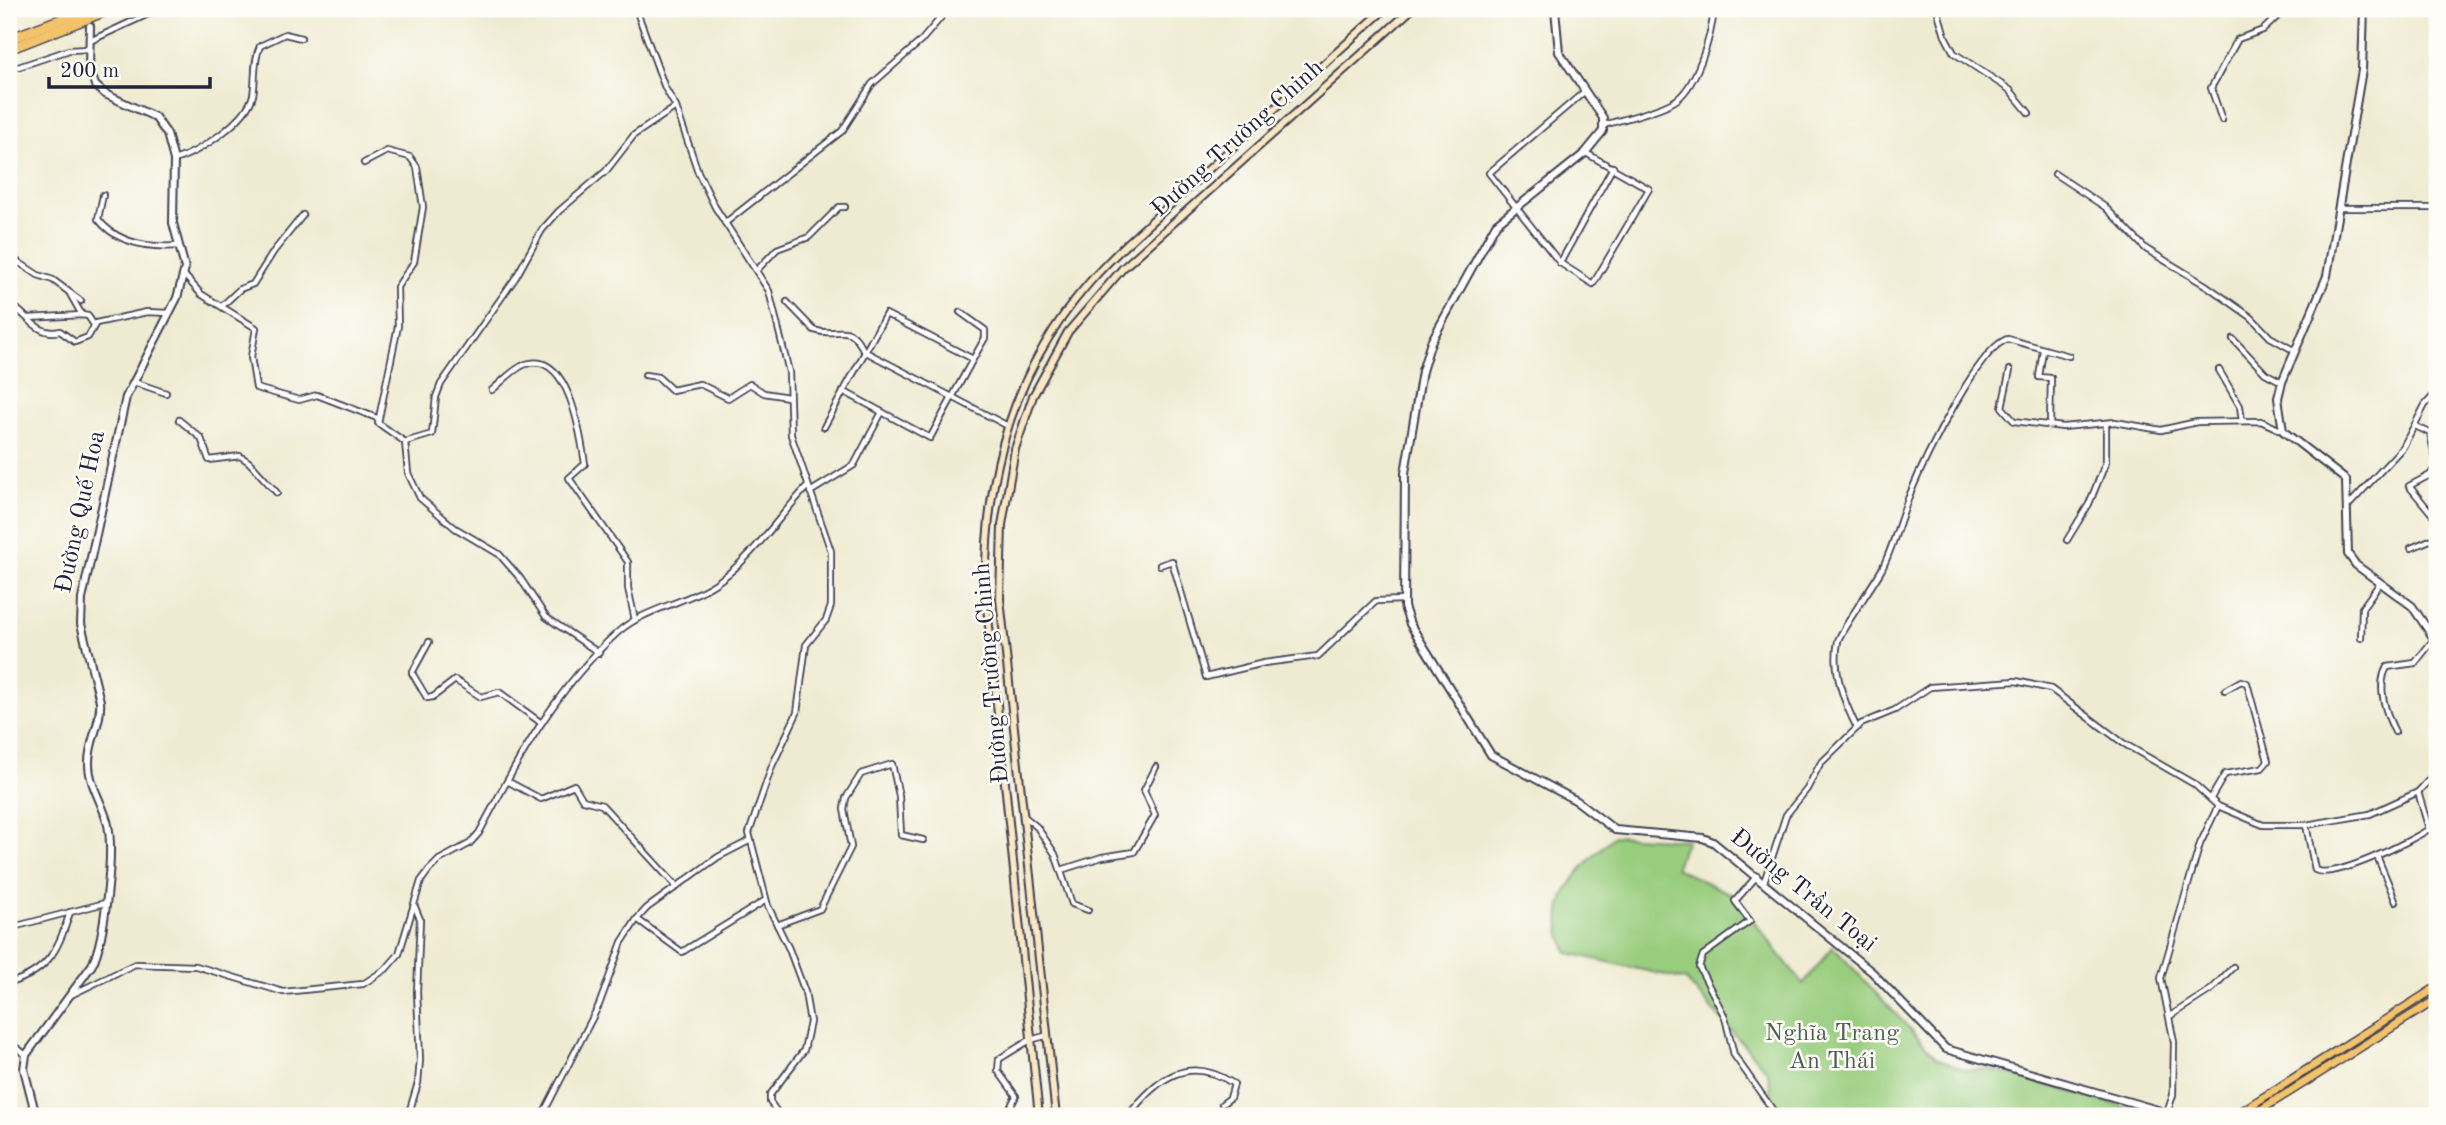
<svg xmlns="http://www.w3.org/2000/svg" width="2446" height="1125" font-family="'Old Standard TT',serif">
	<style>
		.green { fill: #99cd7e; stroke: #5e785c; stroke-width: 2 }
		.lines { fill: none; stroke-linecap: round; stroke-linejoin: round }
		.minor-casing { stroke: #414052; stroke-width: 8 }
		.tertiary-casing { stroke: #414052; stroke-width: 10 }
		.secondary-casing { stroke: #414052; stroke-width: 10 }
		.primary-casing { stroke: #414052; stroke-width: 10 }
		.motorway-casing { stroke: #414052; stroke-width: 12 }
		.minor { stroke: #fff; stroke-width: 4.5 }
		.tertiary { stroke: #fff; stroke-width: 6 }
		.secondary { stroke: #fae7c3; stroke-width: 6 }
		.primary { stroke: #f2c36a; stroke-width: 7 }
		.motorway { stroke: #f2c36a; stroke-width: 9 }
		.labels { text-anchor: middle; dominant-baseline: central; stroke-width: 5; stroke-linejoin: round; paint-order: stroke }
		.street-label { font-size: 24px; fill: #22223b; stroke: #fdfcf7 }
		.park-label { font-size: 24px; fill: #4c5e52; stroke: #fdfcf7 }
	</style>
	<rect width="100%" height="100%" fill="#fdfcf7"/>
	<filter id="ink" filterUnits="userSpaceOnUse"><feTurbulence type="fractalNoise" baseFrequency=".0143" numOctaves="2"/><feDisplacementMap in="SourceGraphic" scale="14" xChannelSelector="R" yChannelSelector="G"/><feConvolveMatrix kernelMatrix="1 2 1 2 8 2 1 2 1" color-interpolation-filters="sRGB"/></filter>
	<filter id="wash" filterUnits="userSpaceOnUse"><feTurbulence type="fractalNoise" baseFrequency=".00686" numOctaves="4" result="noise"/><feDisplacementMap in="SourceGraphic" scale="28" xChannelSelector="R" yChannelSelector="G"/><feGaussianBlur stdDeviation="1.57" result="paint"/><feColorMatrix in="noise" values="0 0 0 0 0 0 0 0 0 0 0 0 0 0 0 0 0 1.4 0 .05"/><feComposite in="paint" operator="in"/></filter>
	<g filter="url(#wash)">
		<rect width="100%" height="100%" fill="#efebd2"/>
		<path class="green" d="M1614,836L1687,840L1675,868L1733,895L1803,984L1833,947L1937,1058L1965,1070L1989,1069L2157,1116H1796L1773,1103L1768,1072L1686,980L1568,953C1542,901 1579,870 1614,836Z"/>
	</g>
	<g filter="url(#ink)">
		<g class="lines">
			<defs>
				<g id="minor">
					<polyline points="636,9 665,88 676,107 698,172 715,207 769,291 789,372 791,435 831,551 831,606 826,620 806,645 797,713 772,766 749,833 768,906 789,949 805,992 810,1022 804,1050 770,1095 770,1102 780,1116"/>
					<polyline points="1937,9 1945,36 1954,53 2010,90 2029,113"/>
					<polyline points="90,41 159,9"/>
					<polyline points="9,70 69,50 89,49"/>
					<polyline points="1584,92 1489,173 1560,263 1593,284 1649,189 1586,153"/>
					<polyline points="2222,120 2211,88 2238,39 2263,30 2279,15 2297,9"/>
					<path d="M1604,125C1626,118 1652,113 1673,102C1696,90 1712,34 1714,9"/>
					<path d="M174,160C198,153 247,121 253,95C256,79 253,61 260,46L285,34L301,38"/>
					<polyline points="364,163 387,151 410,157 417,167 423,207 414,262 397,287 398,326 378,423 405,442 408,473 420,498 455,528 499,554 520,578 546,617 599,653"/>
					<polyline points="2055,174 2105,207 2146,249 2207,286 2251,317 2270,337 2295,351"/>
					<path d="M103,195L98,219C117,244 149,248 179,246"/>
					<polyline points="2338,208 2437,208"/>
					<polyline points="725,223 842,131 872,84 921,41 948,9"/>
					<polyline points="9,256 38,275 53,280 81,301"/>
					<polyline points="1560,263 1613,167"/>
					<polyline points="757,270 777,249 809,237 839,207 845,207"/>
					<polyline points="185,276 201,294 256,328 251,357 256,388 299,400 317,395 377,418"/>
					<polyline points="70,294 82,315"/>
					<path d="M787,302L814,330C839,339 847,318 864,351L1006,425"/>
					<path d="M9,303C27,314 37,337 60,331L75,342L88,337L96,323L147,312L169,313"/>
					<polyline points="222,306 240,289 253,284 274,251 303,215"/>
					<polyline points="960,312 985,330 985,338 973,359"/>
					<polyline points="28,318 82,315 88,316 94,325"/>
					<polyline points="2233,339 2265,373 2282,382"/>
					<polyline points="2043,350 2039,377 2051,378 2050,425"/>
					<polyline points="2010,370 2002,407 2014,421 2063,427 2115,422 2161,430 2197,422 2261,421 2283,431"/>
					<polyline points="2219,370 2240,406 2242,421"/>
					<polyline points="645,375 658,377 672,390 700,384 728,398 750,384 764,393 788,397"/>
					<polyline points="134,382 166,393"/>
					<path d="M492,390C502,382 514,368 526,364C569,350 581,437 585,464L569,478L628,562V588L635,620"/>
					<polyline points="179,420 201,438 209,460 240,456 249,462 277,493"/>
					<polyline points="2415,426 2430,433 2437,466 2430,475 2409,486 2437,520"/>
					<polyline points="824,427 886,314 973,359 930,438 843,391"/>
					<polyline points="405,442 432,434 436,397 441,384 516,277 542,230 559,211 606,171 634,135 676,107"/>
					<polyline points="810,492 854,465 882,412"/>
					<polyline points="2348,506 2403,447 2425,405 2437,392"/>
					<polyline points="2067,540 2089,504 2106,462 2106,423"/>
					<polyline points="2411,548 2437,537"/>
					<polyline points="1160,565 1172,561 1206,677 1264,663 1318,656 1376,601 1404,600"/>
					<polyline points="2361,638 2362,608 2380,583"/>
					<polyline points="429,642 412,673 427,698 433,697 455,680 481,697 499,692 540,722"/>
					<path d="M1857,728C1844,702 1832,672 1838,641C1840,631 1874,584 1882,569C1894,545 1900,518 1910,494C1923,463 1979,346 2008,339L2069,356"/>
					<path d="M2395,732C2386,714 2376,686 2387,667L2415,663L2434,639"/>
					<polyline points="507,781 541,799 574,785 583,800 602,805 677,887"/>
					<polyline points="2211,798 2225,774 2262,768 2268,761 2247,683 2241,681 2225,690"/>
					<polyline points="1025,817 1037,827 1055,854 1072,904 1088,910"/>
					<path d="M2306,825L2315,870C2334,880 2411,841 2429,829L2418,792"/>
					<polyline points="2429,829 2437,834"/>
					<polyline points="2377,856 2396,902"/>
					<polyline points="1061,870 1102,857 1134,852 1155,815 1144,790 1156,767"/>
					<polyline points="1757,876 1735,901 1750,921 1703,955 1699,967 1725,1017 1734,1055 1777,1116"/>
					<polyline points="1764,882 1786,815 1807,789 1820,764 1861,724 1895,710 1930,687 2016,681 2051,689 2123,743 2194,784 2218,806 2263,825 2306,825 2370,814 2418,792 2437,771"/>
					<polyline points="637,919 682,952 766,900"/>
					<polyline points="777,925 820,909 851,847 844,809 846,798 861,774 892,764 899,796 901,835 923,840"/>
					<polyline points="9,928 105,903"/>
					<path d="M9,983C48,972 59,949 70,912"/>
					<path d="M71,995L135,964L196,966L283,992L363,984L386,969L399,954L421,881L429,870L439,860L469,844L479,833C517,761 555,689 617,633C644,608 685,604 716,583C753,558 777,518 807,487"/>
					<polyline points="2170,1016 2212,989 2233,967"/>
					<polyline points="9,1042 26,1055"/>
					<polyline points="408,1116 418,1083 420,1060 417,992 420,919 415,907"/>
					<polyline points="542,1116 599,1005 622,942 637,919 647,908 718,857 749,841"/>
					<polyline points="983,1116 990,1116"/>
					<polyline points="1006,1116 1016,1096 998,1071 999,1059 1030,1040 1045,1036"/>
					<path d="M1128,1116C1157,1078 1188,1054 1234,1084L1230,1098L1222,1104"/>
					<polyline points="2166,1116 2173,1095 2174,1042 2161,978 2200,844 2218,806"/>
				</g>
				<g id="tertiary">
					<polyline points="1555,9 1559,52 1603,118 1603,131 1585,153 1496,224 1431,342 1422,371 1405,473 1404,607 1410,624 1491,755 1577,801 1615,830 1703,838 1713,842 1872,972 1946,1049 2161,1111 2166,1116"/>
					<polyline points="2364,9 2362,70 2327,276 2282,382 2278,398 2283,431 2346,480 2348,554 2356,565 2412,606 2437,643"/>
					<path d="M36,1116L24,1069L26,1055L92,965C105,940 115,847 107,821C102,802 89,784 89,764C88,742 102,723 100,701L81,624L82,599L126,397L177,298L185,268L173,223L174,160L167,134L155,117L105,94L95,85L89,67L90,26"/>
				</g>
				<g id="secondary">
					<path d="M1039,1116L986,597C983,481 1011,372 1089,283C1121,246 1161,214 1197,180C1259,123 1322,65 1385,9"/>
					<polyline points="1056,1116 1000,599 1002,525 1015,449 1033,396 1068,332 1123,268 1412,9"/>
				</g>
				<g id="primary">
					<polyline points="2234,1116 2437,987"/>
					<polyline points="2251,1116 2437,999"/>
				</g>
				<g id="motorway">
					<polyline points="9,39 88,9"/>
					<polyline points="9,49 111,9"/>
				</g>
			</defs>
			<use href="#minor" class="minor-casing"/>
			<use href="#tertiary" class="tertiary-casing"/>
			<use href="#secondary" class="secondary-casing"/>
			<use href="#primary" class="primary-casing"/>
			<use href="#motorway" class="motorway-casing"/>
			<use href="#minor" class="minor"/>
			<use href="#tertiary" class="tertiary"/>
			<use href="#secondary" class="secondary"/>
			<use href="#primary" class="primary"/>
			<use href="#motorway" class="motorway"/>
		</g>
	</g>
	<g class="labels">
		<g class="street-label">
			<text transform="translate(1238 139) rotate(-42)">Đường Trường Chinh</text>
			<text transform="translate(81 512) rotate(-78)">Đường Quế Hoa</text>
			<text transform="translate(992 673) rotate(-95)">Đường Trường Chinh</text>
			<text transform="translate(1803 891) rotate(39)">Đường Trần Toại</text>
		</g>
		<g class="park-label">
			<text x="1832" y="1034">Nghĩa Trang<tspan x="1832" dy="28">An Thái</tspan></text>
		</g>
	</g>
	<rect width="2446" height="1125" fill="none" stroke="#fdfcf7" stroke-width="35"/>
	<path d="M49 77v10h161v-10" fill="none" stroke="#22223b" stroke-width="3.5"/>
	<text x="60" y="77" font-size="21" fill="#22223b" stroke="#fdfcf7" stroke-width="5" paint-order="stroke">200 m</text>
</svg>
